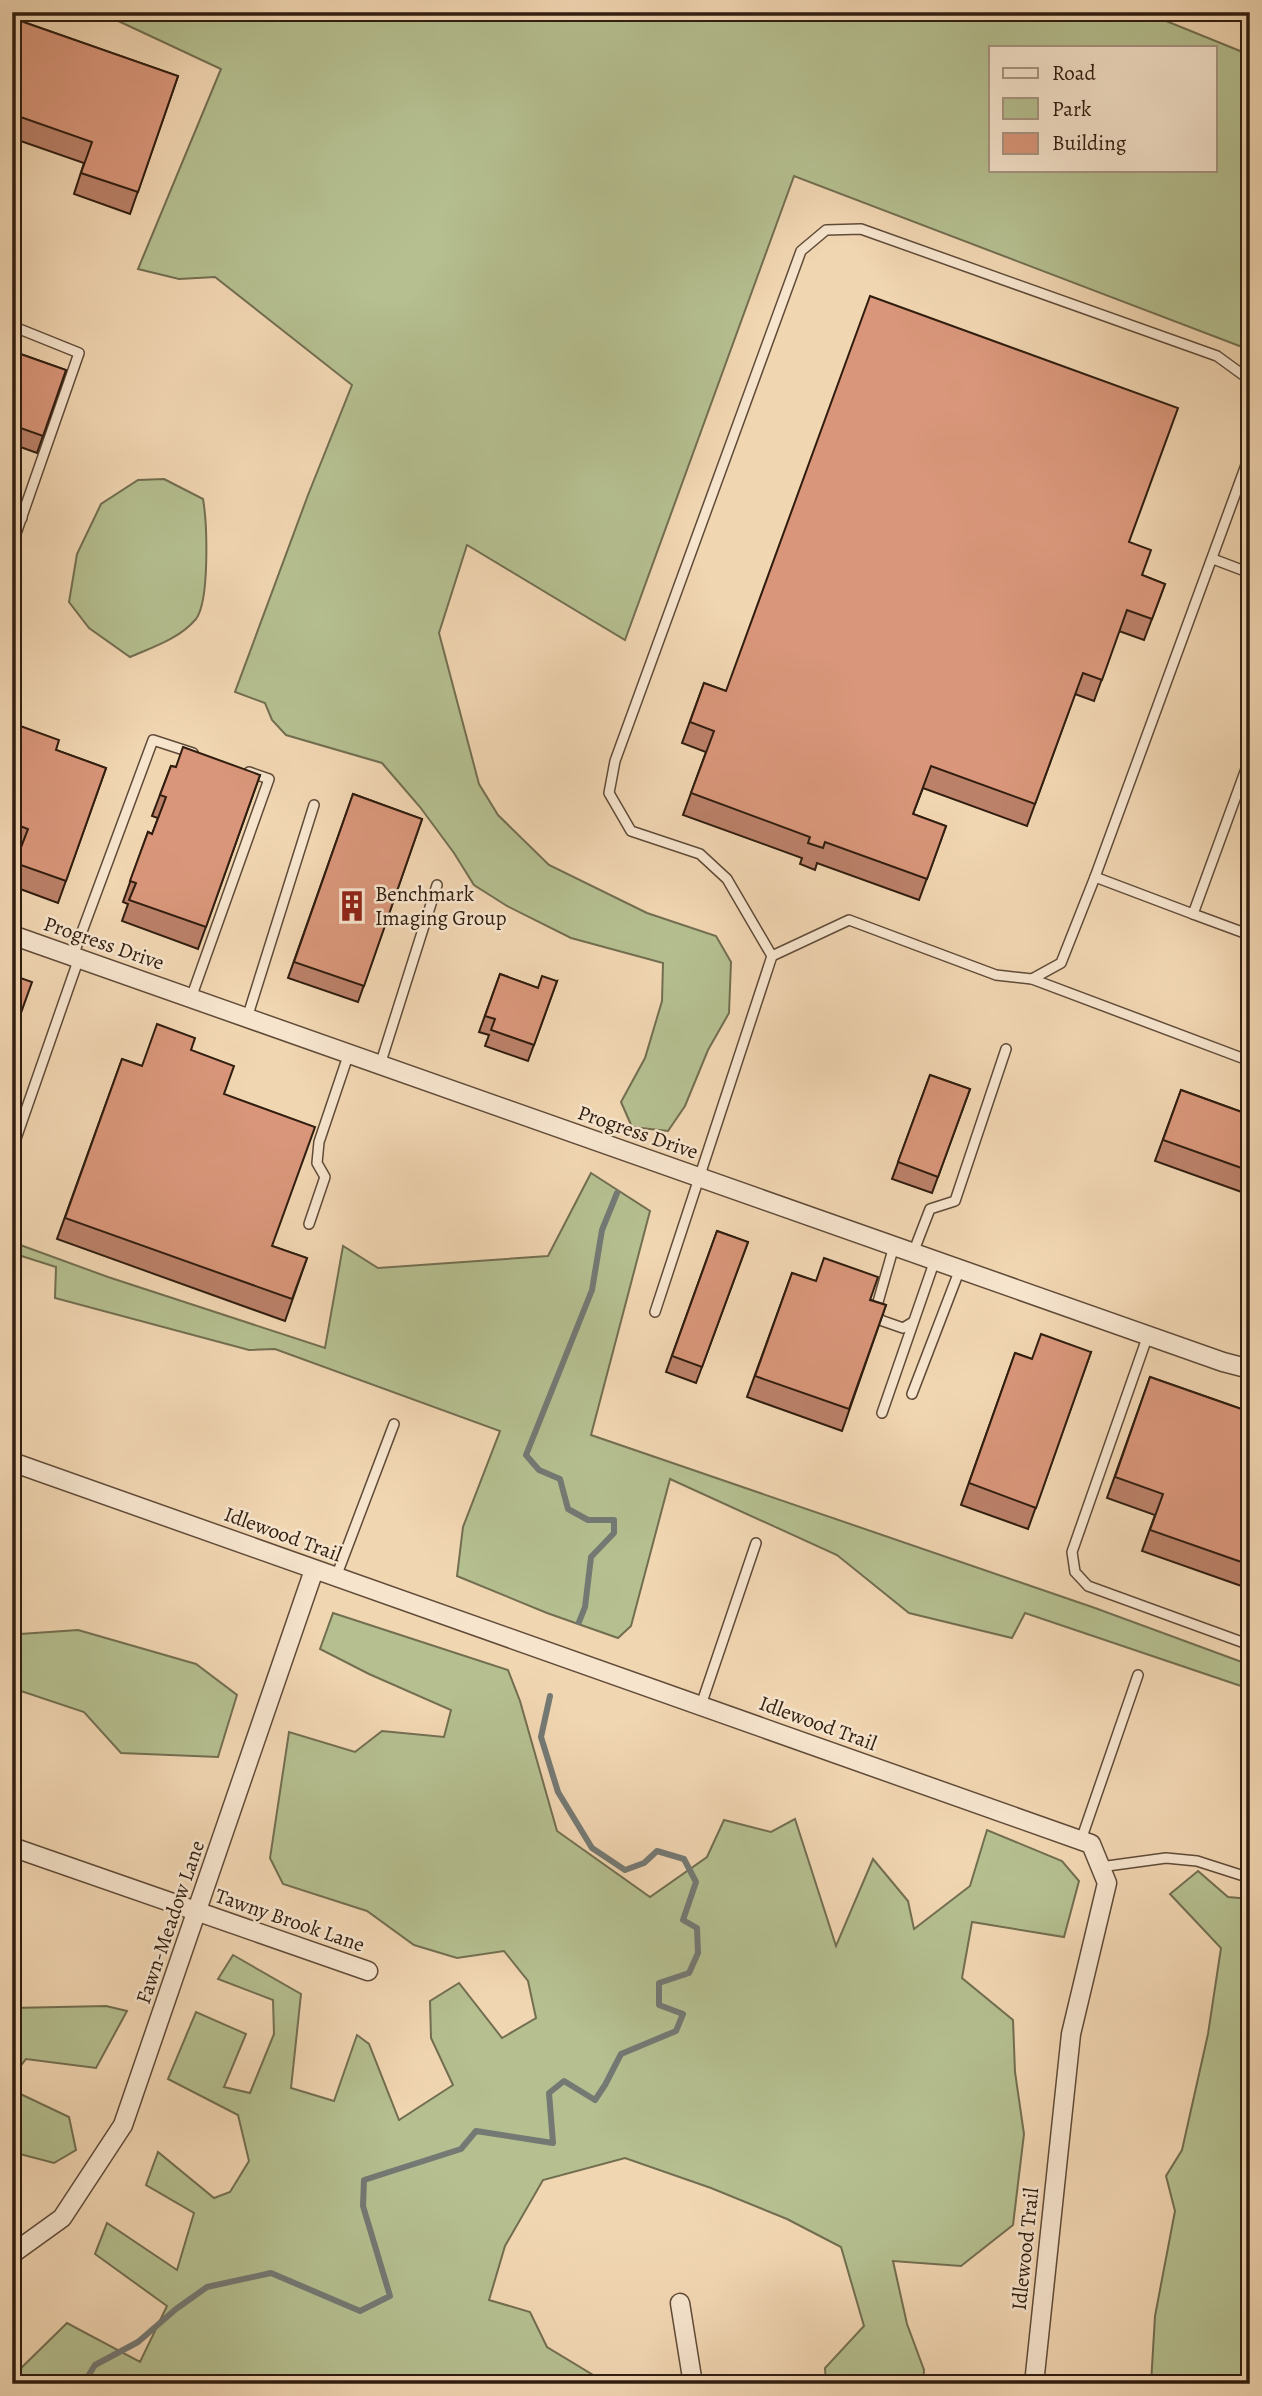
<svg xmlns="http://www.w3.org/2000/svg" width="1262" height="2396" font-family="Alegreya,serif">
	<style>
		.green { fill: #b5bf90; stroke: #726e50; stroke-width: 2; fill-rule: evenodd }
		.lines { fill: none; stroke-linecap: round; stroke-linejoin: round }
		.stream { stroke: #747974; stroke-width: 6 }
		.service-casing { stroke: #604b38; stroke-width: 12 }
		.minor-casing { stroke: #604b38; stroke-width: 21 }
		.service { stroke: #f6e4cd; stroke-width: 9 }
		.minor { stroke: #f6e4cd; stroke-width: 18 }
		.wall { fill: #bb8169; stroke: #301d0f; stroke-width: 2 }
		.building { fill: #d9967a; stroke: #301d0f; stroke-width: 2 }
		.labels { text-anchor: middle; dominant-baseline: central; stroke-width: 5; stroke-linejoin: round; paint-order: stroke }
		.poi-label { font-size: 21px; fill: #301d0f; stroke: #f6e4cd; text-anchor: start }
		.street-label { font-size: 21px; fill: #301d0f; stroke: #f6e4cd }
	</style>
	<rect width="100%" height="100%" fill="#f1d6b2"/>
	<filter id="stains"><feTurbulence type="fractalNoise" baseFrequency=".00286" numOctaves="4"/><feColorMatrix values="0 0 0 0 .2 0 0 0 0 .09 0 0 0 0 .02 0 0 0 .5 -.17"/></filter>
	<radialGradient id="worn" r=".72"><stop offset=".6" stop-color="#630" stop-opacity="0"/><stop offset="1" stop-color="#630" stop-opacity=".3"/></radialGradient>
	<g class="green">
		<path d="M99,12H1144L1250,55V350L794,176L625,640L467,545L439,633L479,784L498,815L549,865L647,913L716,936L731,962L729,1013L708,1050L685,1106L668,1131L632,1127L621,1102L645,1058L662,1001L663,963L571,938L507,906L474,885L454,853L420,807L382,763L286,735L272,720L265,703L235,692L308,495L352,385L215,277L179,279L138,269L221,69ZM1215,47V170H991V47Z"/>
		<path d="M164,479L203,499C207,522 210,600 196,619C179,639 153,647 130,657L89,628L69,602L77,554L101,504L138,480Z"/>
		<polygon points="591,1173 650,1211 591,1435 1095,1608 1250,1665 1250,1689 1025,1613 1012,1638 909,1613 837,1555 670,1479 631,1626 618,1638 547,1613 457,1576 463,1527 500,1431 275,1349 249,1350 55,1298 56,1267 12,1253 12,1242 108,1277 325,1348 343,1246 378,1268 548,1256"/>
		<polygon points="333,1613 508,1670 520,1701 557,1831 650,1897 707,1857 724,1820 771,1832 795,1819 836,1946 873,1859 908,1901 914,1929 970,1886 987,1830 1062,1861 1079,1881 1064,1937 972,1922 962,1978 1013,2020 1015,2072 1024,2134 1013,2225 961,2266 893,2261 907,2324 924,2370 923,2384 826,2384 825,2368 864,2326 841,2247 787,2219 711,2188 625,2158 543,2180 505,2246 489,2300 530,2312 547,2347 608,2384 12,2384 12,2377 67,2323 140,2362 167,2306 95,2254 107,2223 177,2270 194,2213 146,2185 158,2152 214,2198 230,2192 249,2161 238,2115 168,2079 196,2012 246,2034 224,2087 250,2093 274,2034 273,2000 218,1979 233,1955 301,1994 291,2088 334,2101 357,2035 369,2044 399,2120 453,2085 431,2038 430,2001 459,1983 502,2038 536,2018 528,1981 504,1951 457,1958 414,1945 367,1911 283,1884 270,1858 289,1732 355,1752 382,1731 444,1737 451,1710 369,1674 320,1649"/>
		<polygon points="78,1630 196,1664 237,1695 218,1757 121,1753 84,1712 12,1688 12,1633 20,1634"/>
		<polygon points="1198,1871 1228,1897 1250,1899 1250,2384 1151,2384 1155,2316 1175,2211 1166,2176 1182,2150 1208,2034 1221,1948 1170,1894"/>
		<polygon points="106,2006 127,2011 96,2068 26,2059 12,2077 12,2008"/>
		<polygon points="12,2090 69,2117 76,2150 54,2163 12,2152"/>
	</g>
	<g class="lines">
		<g class="stream">
			<polyline points="579,1622 585,1607 591,1557 614,1533 614,1520 588,1520 568,1509 560,1479 539,1470 526,1455 592,1290 602,1230 617,1193"/>
			<polyline points="1250,2231 1250,2233"/>
			<polyline points="83,2384 95,2365 138,2342 176,2309 207,2287 271,2273 360,2311 390,2296 363,2206 364,2180 461,2149 476,2131 553,2143 549,2093 564,2081 595,2100 605,2085 621,2054 676,2031 683,2014 659,2005 659,1983 689,1973 698,1953 697,1928 683,1920 696,1882 684,1859 657,1851 644,1863 625,1870 592,1848 558,1792 541,1737 550,1696"/>
		</g>
		<defs>
			<g id="service">
				<polyline points="12,326 79,353 12,545"/>
				<polyline points="12,514 22,518"/>
				<polyline points="1213,559 1250,573"/>
				<polyline points="1095,877 1193,914 1250,758"/>
				<polyline points="1193,914 1250,935"/>
				<polyline points="73,956 153,740 193,753"/>
				<polyline points="772,956 849,920 996,975 1032,979 1061,963 1095,877 1250,454"/>
				<polyline points="1032,979 1250,1061"/>
				<polyline points="191,998 269,779 249,772"/>
				<polyline points="247,1018 314,805"/>
				<polyline points="380,1065 437,885"/>
				<polyline points="12,1150 79,958"/>
				<polyline points="309,1224 325,1177 317,1163 319,1142 349,1053"/>
				<polyline points="894,1246 876,1309 880,1320 903,1328 913,1322"/>
				<polyline points="913,1253 930,1209 955,1201 1006,1049"/>
				<polyline points="655,1312 772,956 727,879 700,854 631,831 609,793 615,761 801,251 826,230 861,229 1217,356 1250,380"/>
				<polyline points="1148,1335 1072,1552 1075,1572 1088,1586 1250,1645"/>
				<polyline points="912,1394 960,1269"/>
				<polyline points="882,1413 935,1260"/>
				<polyline points="336,1577 394,1424"/>
				<polyline points="701,1705 756,1543"/>
				<polyline points="1081,1840 1138,1675"/>
				<polyline points="1100,1867 1166,1858 1197,1861 1250,1878"/>
			</g>
			<g id="minor">
				<polyline points="12,935 1223,1362 1250,1369"/>
				<polyline points="12,1462 1091,1844 1107,1883 1071,2034 1034,2384"/>
				<polyline points="12,1847 368,1971"/>
				<polyline points="12,2254 62,2218 123,2125 314,1570"/>
				<polyline points="680,2303 693,2384"/>
			</g>
		</defs>
		<use href="#service" class="service-casing"/>
		<use href="#minor" class="minor-casing"/>
		<use href="#service" class="service"/>
		<use href="#minor" class="minor"/>
	</g>
	<g class="wall">
		<polygon points="12,18 178,76 130,214 74,194 84,163 12,138"/>
		<polygon points="12,351 66,370 37,453 12,444"/>
		<polygon points="1142,575 1165,584 1144,640 1119,631 1094,701 1075,694 1027,826 923,788 913,814 946,826 919,900 817,863 815,870 800,864 802,858 683,815 706,752 682,743 704,683 726,691"/>
		<polygon points="12,723 56,750 106,768 58,903 12,886 12,871 20,850 12,847"/>
		<polygon points="171,766 176,767 260,775 198,949 122,921 128,904 123,902 148,832 152,834 158,818 152,816"/>
		<polygon points="353,794 422,819 358,1002 288,978"/>
		<polygon points="500,974 538,988 557,981 528,1061 485,1046 489,1035 479,1032"/>
		<polygon points="191,1050 224,1094 272,1246 307,1258 285,1321 57,1239 122,1059 142,1066"/>
		<polygon points="930,1075 970,1089 932,1193 892,1179"/>
		<polygon points="1181,1090 1250,1115 1250,1195 1155,1161"/>
		<polygon points="717,1231 748,1242 696,1383 666,1372"/>
		<polygon points="792,1273 886,1305 842,1431 747,1397"/>
		<polygon points="1091,1352 1028,1529 961,1505 1015,1353 1032,1359"/>
		<polygon points="1150,1377 1250,1412 1250,1589 1142,1551 1155,1515 1107,1498"/>
	</g>
	<g class="building">
		<polygon points="12,18 178,76 138,192 81,173 92,142 12,114"/>
		<polygon points="870,296 1178,408 1129,542 1151,550 1142,575 1165,584 1152,619 1127,610 1102,680 1083,673 1035,804 931,766 913,814 946,826 927,879 825,842 823,848 808,843 810,837 691,793 714,731 690,722 704,683 726,691"/>
		<polygon points="12,351 66,370 43,436 12,425"/>
		<polygon points="12,723 59,740 56,750 106,768 66,881 15,863 28,829 12,823"/>
		<polygon points="183,747 260,775 206,927 129,900 136,883 130,881 148,832 152,834 166,797 160,795 171,766 176,767"/>
		<polygon points="353,794 422,819 364,986 294,962"/>
		<polygon points="500,974 538,988 542,976 557,981 534,1045 491,1030 495,1019 485,1016"/>
		<polygon points="12,975 32,982 12,1038"/>
		<polygon points="157,1024 195,1038 191,1050 234,1066 224,1094 315,1127 272,1246 307,1258 292,1299 65,1218 122,1059 142,1066"/>
		<polygon points="930,1075 970,1089 938,1177 898,1162"/>
		<polygon points="1181,1090 1250,1115 1250,1171 1163,1140"/>
		<polygon points="717,1231 748,1242 702,1367 672,1356"/>
		<polygon points="824,1258 878,1277 870,1300 886,1305 849,1409 755,1376 792,1273 816,1281"/>
		<polygon points="1041,1334 1091,1352 1036,1508 969,1483 1015,1353 1032,1359"/>
		<polygon points="1150,1377 1250,1412 1250,1565 1150,1530 1163,1494 1115,1477"/>
	</g>
	<defs>
		<symbol id="building-bare" viewBox="-9 -9 18 18"><path d="M-4-6H4V6H1V3H-1V6H-4ZM-2.5-4.3h1.7v1.8h-1.7ZM.8-4.3h1.7v1.8H.8ZM-2.5-1h1.7V.8h-1.7ZM.8-1h1.7V.8H.8Z" fill="#8f2418" stroke="#f6e4cd" stroke-width="2.5" paint-order="stroke"/></symbol>
	</defs>
	<g fill-rule="evenodd">
		<use href="#building-bare" x="330" y="884" width="44" height="44"/>
	</g>
	<g class="labels">
		<g class="poi-label">
			<text x="375" y="894">Benchmark<tspan x="375" dy="24">Imaging Group</tspan></text>
		</g>
		<g class="street-label">
			<text transform="translate(104 943) rotate(19)">Progress Drive</text>
			<text transform="translate(638 1132) rotate(19)">Progress Drive</text>
			<text transform="translate(283 1534) rotate(20)">Idlewood Trail</text>
			<text transform="translate(818 1723) rotate(20)">Idlewood Trail</text>
			<text transform="translate(290 1920) rotate(19)">Tawny Brook Lane</text>
			<text transform="translate(170 1922) rotate(-71)">Fawn-Meadow Lane</text>
			<text transform="translate(1025 2249) rotate(-84)">Idlewood Trail</text>
		</g>
	</g>
	<rect width="1262" height="2396" fill="none" stroke="#f1d6b2" stroke-width="42"/>
	<rect x="14" y="14" width="1234" height="2368" fill="none" stroke="#301d0f" stroke-width="3.5"/>
	<rect x="21" y="21" width="1220" height="2354" fill="none" stroke="#301d0f" stroke-width="2"/>
	<rect x="989" y="46" width="228" height="126" fill="#f6e4cd" stroke="#a79481" stroke-width="2"/>
	<rect x="1003" y="68" width="35" height="10" fill="#f6e4cd" stroke="#a79481" stroke-width="2"/>
	<text x="1052" y="80" font-size="21" fill="#301d0f">Road</text>
	<rect x="1003" y="98" width="35" height="21" fill="#b5bf90" stroke="#a79481" stroke-width="2"/>
	<text x="1052" y="116" font-size="21" fill="#301d0f">Park</text>
	<rect x="1003" y="133" width="35" height="21" fill="#d9967a" stroke="#a79481" stroke-width="2"/>
	<text x="1052" y="150" font-size="21" fill="#301d0f">Building</text>
	<rect width="100%" height="100%" filter="url(#stains)"/>
	<rect width="100%" height="100%" fill="url(#worn)"/>
</svg>
